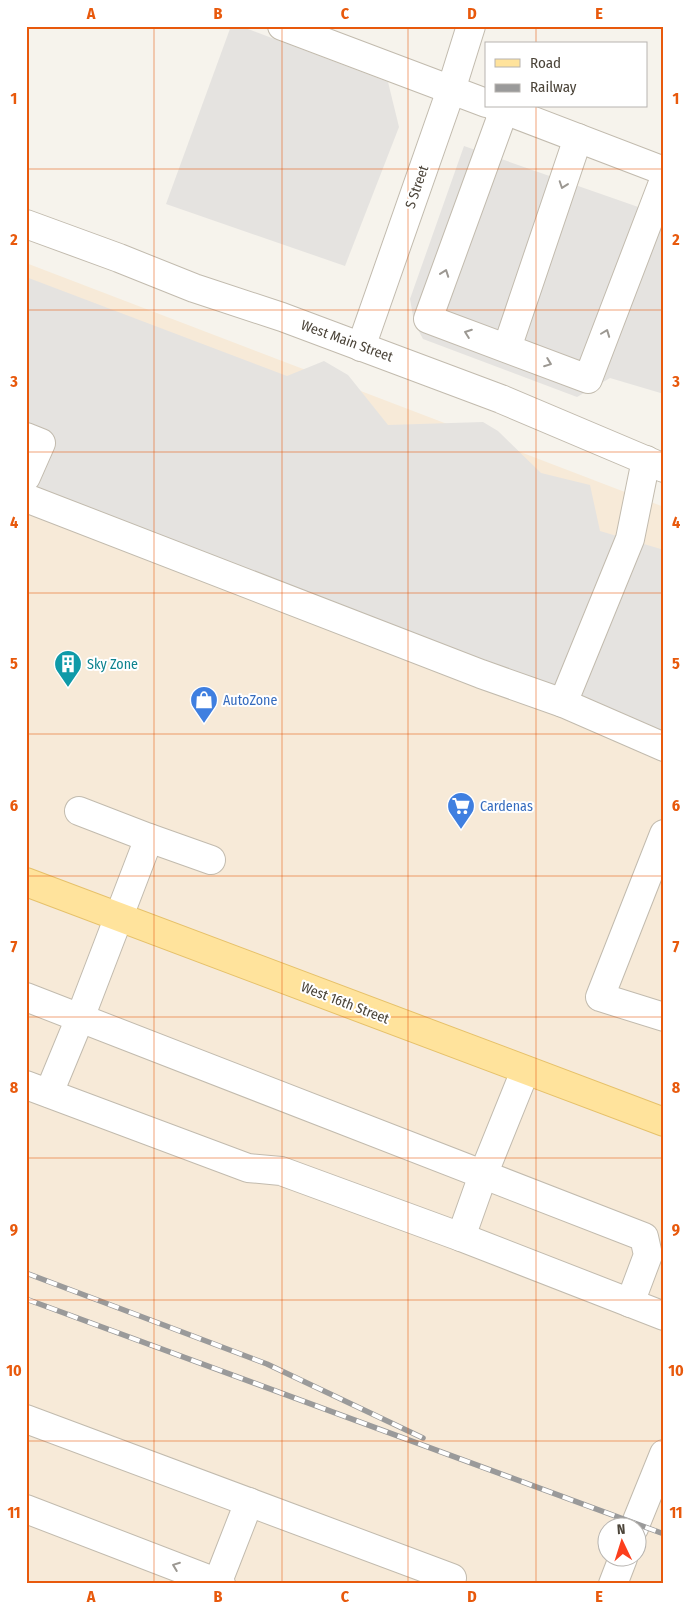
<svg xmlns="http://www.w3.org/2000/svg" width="690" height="1610" font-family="'Fira Sans Condensed',sans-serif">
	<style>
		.commercial { fill: #f7ead8; fill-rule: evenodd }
		.parking { fill: #e5e3e0 }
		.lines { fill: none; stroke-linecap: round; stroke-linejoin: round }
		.minor-casing { stroke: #c2bbae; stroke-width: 30 }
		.major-casing { stroke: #e6c16a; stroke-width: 30 }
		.minor { stroke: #fff; stroke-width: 28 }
		.major { stroke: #ffe39c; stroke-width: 28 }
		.rail-casing { stroke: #9a9a9a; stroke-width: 5.5 }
		.rail { stroke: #fff; stroke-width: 4; stroke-dasharray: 11; stroke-linecap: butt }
		.oneway { stroke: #9c9892 }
		.grid { fill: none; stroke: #e8590c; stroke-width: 1; stroke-opacity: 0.55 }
		.labels { text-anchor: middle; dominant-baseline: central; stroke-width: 4; stroke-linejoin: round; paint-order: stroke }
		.street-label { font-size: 14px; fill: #4b4439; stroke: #fff }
		.culture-label { font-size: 14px; fill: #0d838f; stroke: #fff; text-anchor: start }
		.shop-label { font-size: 14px; fill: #366cbe; stroke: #fff; text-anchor: start }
		.neatline { fill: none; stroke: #e8590c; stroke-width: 2 }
		.grid-label { font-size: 16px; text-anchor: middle; font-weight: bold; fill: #e8590c }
	</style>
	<rect width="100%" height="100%" fill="#f6f3ec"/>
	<path class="commercial" d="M26,263L664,507V1584H26ZM608,1528H638V1558H608Z"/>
	<g class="parking">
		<polygon points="231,26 240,26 388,82 399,127 345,266 166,204"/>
		<polygon points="464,146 664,216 664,394 610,378 577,397 423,339 414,322 410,299"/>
		<polygon points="26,277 287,376 324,361 348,375 388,425 483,422 498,431 541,473 590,485 600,531 664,550 664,732 26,499"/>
	</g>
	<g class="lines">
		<defs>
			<g id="minor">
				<polyline points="282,26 486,103"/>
				<polyline points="494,106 664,171"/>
				<polyline points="504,110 428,319 588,379 664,180"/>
				<polyline points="26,224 119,258 194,288 282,317 501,399 664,468"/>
				<polyline points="361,347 451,90 471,26"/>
				<polyline points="507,348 578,138"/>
				<polyline points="26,437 41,443 26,477"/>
				<polyline points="26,498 481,674 563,703 664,747"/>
				<polyline points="563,703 630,539 646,460"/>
				<polyline points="664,834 600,997 664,1017"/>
				<polyline points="149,838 211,860"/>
				<polyline points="26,997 644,1237 648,1255 630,1303"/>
				<polyline points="26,1085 248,1168 281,1171 461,1237 483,1175 525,1071"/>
				<polyline points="49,1093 80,1018 149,838 79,811"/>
				<polyline points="461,1237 664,1316"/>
				<polyline points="26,1419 452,1578 450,1584"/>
				<polyline points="26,1509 221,1584"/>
				<polyline points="634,1528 664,1454"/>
				<polyline points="217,1584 249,1502"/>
				<polyline points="613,1584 623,1558"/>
			</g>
			<polyline id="major" points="26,882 664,1122"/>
		</defs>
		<use href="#minor" class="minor-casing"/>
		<use href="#major" class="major-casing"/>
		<use href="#minor" class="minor"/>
		<use href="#major" class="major"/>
		<defs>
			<g id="rail">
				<polyline points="26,1273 267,1364 423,1438"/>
				<polyline points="26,1299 664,1534"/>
			</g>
		</defs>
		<use href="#rail" class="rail-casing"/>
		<use href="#rail" class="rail"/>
	</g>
	<defs><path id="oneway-chevron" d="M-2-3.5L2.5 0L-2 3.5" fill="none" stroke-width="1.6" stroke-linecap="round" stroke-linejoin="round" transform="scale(1.25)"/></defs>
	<g class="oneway">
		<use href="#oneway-chevron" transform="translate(563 185) rotate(109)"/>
		<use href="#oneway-chevron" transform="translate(445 273) rotate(-70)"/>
		<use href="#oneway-chevron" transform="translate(468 333) rotate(-160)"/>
		<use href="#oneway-chevron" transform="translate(606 333) rotate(-69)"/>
		<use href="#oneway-chevron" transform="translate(548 363) rotate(21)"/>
		<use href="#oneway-chevron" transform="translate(176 1566) rotate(-159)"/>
	</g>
	<path class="grid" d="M154,26V1584M282,26V1584M408,26V1584M536,26V44M536,106V1584M26,169H664M26,310H664M26,452H664M26,593H664M26,734H664M26,876H664M26,1017H664M26,1158H664M26,1300H664M26,1441H664"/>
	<defs>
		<symbol id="building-pin" viewBox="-11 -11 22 30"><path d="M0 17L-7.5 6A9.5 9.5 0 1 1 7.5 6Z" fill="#0f9aa8" stroke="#fff"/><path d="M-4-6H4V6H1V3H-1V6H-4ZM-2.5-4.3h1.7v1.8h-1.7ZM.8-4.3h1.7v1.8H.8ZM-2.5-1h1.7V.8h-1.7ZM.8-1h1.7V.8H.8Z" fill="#fff"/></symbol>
		<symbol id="shop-pin" viewBox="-11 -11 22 30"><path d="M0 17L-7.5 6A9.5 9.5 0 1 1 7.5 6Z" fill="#3f7fe0" stroke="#fff"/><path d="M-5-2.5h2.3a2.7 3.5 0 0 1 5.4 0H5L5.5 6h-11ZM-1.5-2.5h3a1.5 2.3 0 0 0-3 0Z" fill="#fff"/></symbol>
		<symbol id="supermarket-pin" viewBox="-11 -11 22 30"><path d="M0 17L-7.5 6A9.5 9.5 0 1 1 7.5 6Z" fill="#3f7fe0" stroke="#fff"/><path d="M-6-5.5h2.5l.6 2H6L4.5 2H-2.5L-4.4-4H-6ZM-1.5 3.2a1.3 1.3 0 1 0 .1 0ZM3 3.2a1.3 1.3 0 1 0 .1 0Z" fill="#fff"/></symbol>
	</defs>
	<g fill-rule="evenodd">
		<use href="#building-pin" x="52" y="648" width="32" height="43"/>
		<use href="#shop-pin" x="188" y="684" width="32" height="43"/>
		<use href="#supermarket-pin" x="445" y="790" width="32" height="43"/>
	</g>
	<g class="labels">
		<g class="street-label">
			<text transform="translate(417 187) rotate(-71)">S Street</text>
			<text transform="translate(347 341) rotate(20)">West Main Street</text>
			<text transform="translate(345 1003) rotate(21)">West 16th Street</text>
		</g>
		<g class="culture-label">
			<text x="87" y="664">Sky Zone</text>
		</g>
		<g class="shop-label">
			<text x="223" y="700">AutoZone</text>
			<text x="480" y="806">Cardenas</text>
		</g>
	</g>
	<rect width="690" height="1610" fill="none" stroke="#ffffff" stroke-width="55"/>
	<rect x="485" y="42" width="162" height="65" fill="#ffffff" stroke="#b7b4b0"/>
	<rect x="495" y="59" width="25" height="8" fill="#ffe39c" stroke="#b7b4b0"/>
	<text x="530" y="68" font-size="15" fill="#4b4439">Road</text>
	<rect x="495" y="84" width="25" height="8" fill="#9a9a9a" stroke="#b7b4b0"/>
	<text x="530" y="92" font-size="15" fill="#4b4439">Railway</text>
	<g transform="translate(622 1542) rotate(356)"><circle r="24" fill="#ffffff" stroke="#b7b4b0"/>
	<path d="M0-4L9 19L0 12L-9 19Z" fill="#fc3f1d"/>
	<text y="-8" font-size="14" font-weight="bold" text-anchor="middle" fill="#4b4439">N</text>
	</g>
	<rect x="28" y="28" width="634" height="1554" class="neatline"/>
	<g class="grid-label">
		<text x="91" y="19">A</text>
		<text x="218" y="19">B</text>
		<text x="345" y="19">C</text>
		<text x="472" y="19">D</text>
		<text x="599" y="19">E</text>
		<text x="14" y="104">1</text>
		<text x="676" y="104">1</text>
		<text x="14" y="245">2</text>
		<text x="676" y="245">2</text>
		<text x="14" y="387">3</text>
		<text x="676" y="387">3</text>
		<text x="14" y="528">4</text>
		<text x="676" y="528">4</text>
		<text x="14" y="669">5</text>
		<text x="676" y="669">5</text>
		<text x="14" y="811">6</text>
		<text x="676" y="811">6</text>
		<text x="14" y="952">7</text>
		<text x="676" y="952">7</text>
		<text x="14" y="1093">8</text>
		<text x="676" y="1093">8</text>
		<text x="14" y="1235">9</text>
		<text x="676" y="1235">9</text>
		<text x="14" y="1376">10</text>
		<text x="676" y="1376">10</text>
		<text x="14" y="1518">11</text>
		<text x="676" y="1518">11</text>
		<text x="91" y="1602">A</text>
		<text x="218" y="1602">B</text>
		<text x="345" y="1602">C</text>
		<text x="472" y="1602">D</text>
		<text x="599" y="1602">E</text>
	</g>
</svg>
